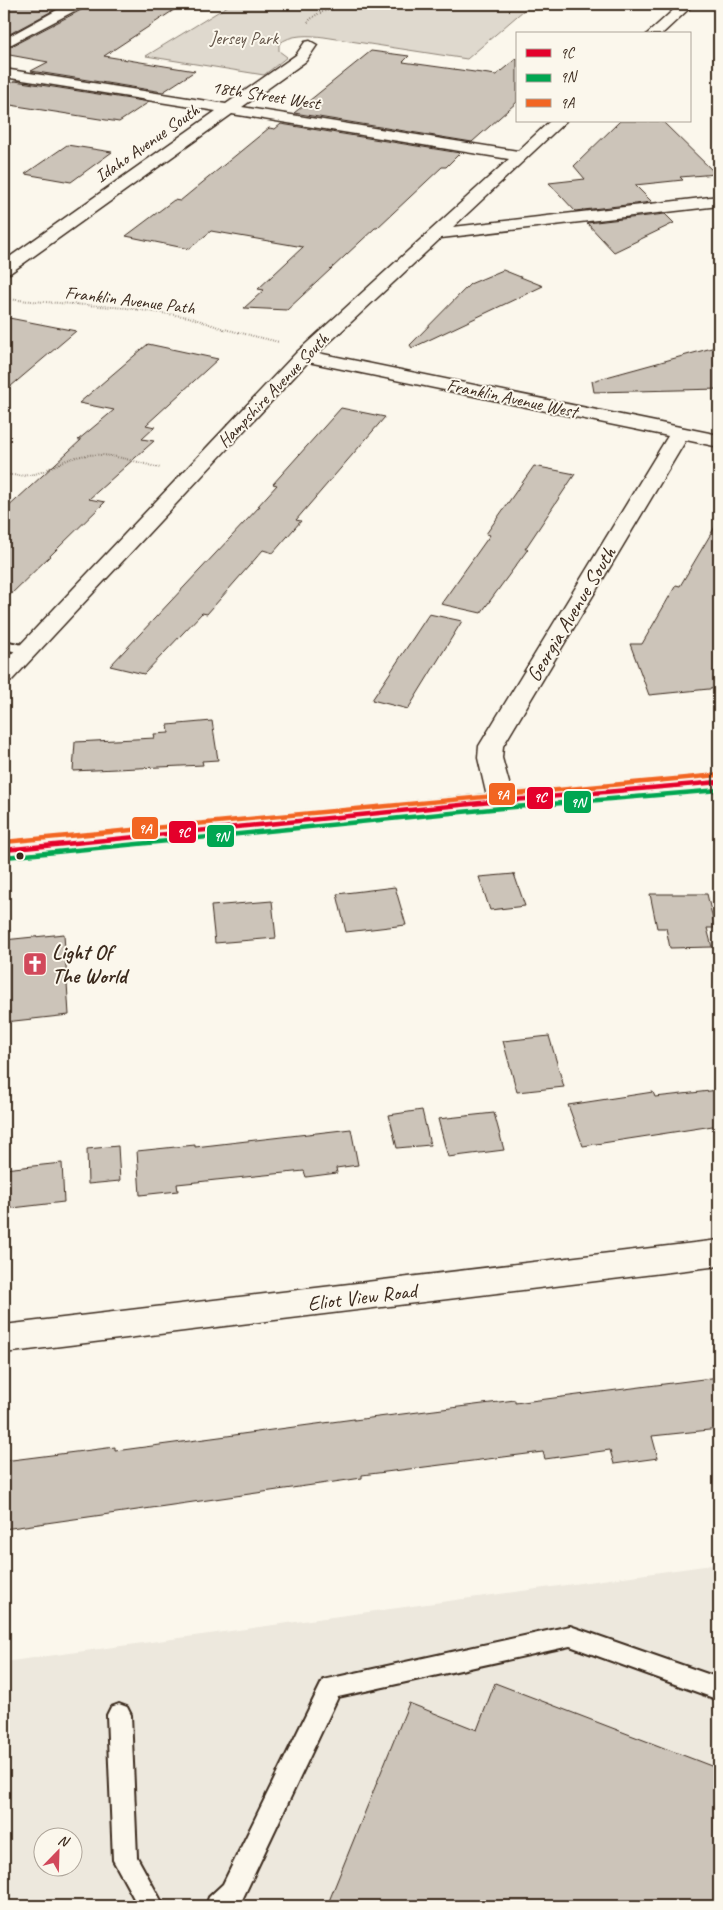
<svg xmlns="http://www.w3.org/2000/svg" width="723" height="1910" font-family="Caveat,sans-serif">
	<style>
		.built { fill: #ede8dd; fill-rule: evenodd }
		.green { fill: #dfd9ce; stroke: #8d8276 }
		.building { fill: #ccc4b9; stroke: #3b2a1e }
		.lines { fill: none; stroke-linecap: round; stroke-linejoin: round }
		.service-casing { stroke: #3b2a1e; stroke-width: 4 }
		.minor-casing { stroke: #3b2a1e; stroke-width: 3 }
		.tertiary-casing { stroke: #3b2a1e; stroke-width: 3 }
		.path { stroke: #3b2a1e; stroke-width: 2; stroke-dasharray: 0.5 2; stroke-linecap: butt }
		.service { fill: #fbf7ec; fill-rule: evenodd }
		.minor { fill: #fbf7ec; fill-rule: evenodd }
		.tertiary { fill: #fbf7ec; fill-rule: evenodd }
		.bus-1-casing { stroke: #fbf7ec; stroke-width: 8 }
		.bus-2-casing { stroke: #fbf7ec; stroke-width: 8 }
		.bus-3-casing { stroke: #fbf7ec; stroke-width: 8 }
		.bus-1 { stroke: #e4002b; stroke-width: 4.5 }
		.bus-2 { stroke: #00a651; stroke-width: 4.5 }
		.bus-3 { stroke: #f26522; stroke-width: 4.5 }
		.bus-dot { fill: #3b2a1e; stroke: #fbf7ec; stroke-width: 2 }
		.labels { text-anchor: middle; dominant-baseline: central; stroke-width: 4; stroke-linejoin: round; paint-order: stroke }
		.far-park-label { font-size: 18px; fill: #64564a; stroke: #fbf7ec }
		.far-street-label { font-size: 18px; fill: #3b2a1e; stroke: #fbf7ec }
		.street-label { font-size: 21px; fill: #3b2a1e; stroke: #fbf7ec }
		.poi-label { font-size: 21px; font-weight: bold; fill: #3b2a1e; stroke: #fbf7ec; text-anchor: start }
		.line-badge { stroke: #fbf7ec; stroke-width: 2 }
		.badge-label { font-size: 14px; text-anchor: middle; font-weight: bold; fill: #fff }
	</style>
	<rect width="100%" height="100%" fill="#fbf7ec"/>
	<filter id="ink" filterUnits="userSpaceOnUse"><feTurbulence type="fractalNoise" baseFrequency=".02" numOctaves="2"/><feDisplacementMap in="SourceGraphic" scale="10" xChannelSelector="R" yChannelSelector="G"/><feConvolveMatrix kernelMatrix="1 2 1 2 8 2 1 2 1" color-interpolation-filters="sRGB"/></filter>
	<g filter="url(#ink)">
		<path class="built" d="M719,1564V1906H4V1662ZM42,1838H72V1868H42Z"/>
		<path class="green" d="M231,4H531L467,59L324,37C309,35 290,34 279,44V51L287,57L264,75L146,56Z"/>
		<g class="building">
			<polygon points="4,4 65,4 4,37"/>
			<polygon points="86,4 183,4 104,56 195,71 163,92 31,71 48,62 4,54 4,50 83,9"/>
			<polygon points="371,51 409,56 403,62 496,75 517,58 517,102 472,142 294,113"/>
			<polygon points="15,81 149,102 119,122 4,104 4,87"/>
			<polygon points="620,121 662,121 716,174 680,177 683,180 635,185 652,202 575,211 549,183 585,179 574,166"/>
			<polygon points="281,124 460,153 446,167 442,167 377,228 375,228 287,310 244,308 264,290 258,289 303,247 211,231 189,249 126,236 174,200 180,201 269,128 275,129"/>
			<polygon points="67,145 112,152 71,182 25,174"/>
			<polygon points="665,214 674,223 614,252 587,223"/>
			<polygon points="503,270 543,286 412,348 410,345 470,284"/>
			<polygon points="4,317 76,331 4,392"/>
			<polygon points="148,344 218,359 146,425 155,427 142,439 154,441 89,499 105,502 4,601 4,511 81,440 78,440 114,410 79,403"/>
			<polygon points="719,346 719,389 594,392 592,381"/>
			<polygon points="341,408 385,417 296,520 301,521 273,553 263,550 207,614 202,613 144,674 110,666 260,506 258,506 277,485 273,484"/>
			<polygon points="534,466 575,474 525,549 528,549 481,613 441,604 490,535 486,534"/>
			<polygon points="719,520 719,688 649,695 630,644 642,644 676,585 680,586"/>
			<polygon points="429,614 462,621 408,709 372,700"/>
			<polygon points="212,721 218,760 202,761 203,765 73,771 75,742 155,738 154,734 169,733 168,725"/>
			<polygon points="514,874 525,906 490,910 479,877"/>
			<polygon points="395,887 406,925 346,932 337,894"/>
			<polygon points="650,894 707,894 715,928 707,928 712,947 670,948 666,928 657,928"/>
			<polygon points="272,901 276,938 215,943 211,906"/>
			<polygon points="64,934 69,1015 5,1022 4,940"/>
			<polygon points="549,1036 564,1087 517,1092 503,1041"/>
			<polygon points="719,1090 719,1125 583,1146 568,1105 653,1092 655,1097"/>
			<polygon points="422,1110 430,1145 397,1148 389,1115"/>
			<polygon points="494,1113 504,1150 448,1157 438,1119"/>
			<polygon points="351,1129 358,1165 336,1168 337,1173 306,1177 304,1171 177,1184 178,1191 140,1195 137,1151 195,1145 195,1147"/>
			<polygon points="118,1146 120,1181 88,1184 87,1149"/>
			<polygon points="62,1163 64,1202 4,1209 4,1169"/>
			<polygon points="719,1377 719,1429 652,1436 658,1458 614,1464 610,1450 545,1459 543,1452 362,1475 362,1478 4,1529 4,1461 115,1447 115,1451 354,1419 354,1420 515,1400 515,1403"/>
			<polygon points="495,1683 719,1769 719,1906 327,1906 409,1703 477,1730"/>
		</g>
		<g class="lines">
			<defs>
				<g id="service">
					<polygon points="4,641 32,647 34,650 27,654 4,649"/>
					<polygon points="570,1626 719,1678 719,1700 570,1646 338,1697 241,1902 236,1906 206,1906 209,1897 223,1884 323,1680"/>
					<polygon points="119,1704 127,1707 131,1715 137,1857 164,1906 138,1906 113,1860 107,1715 111,1707"/>
				</g>
				<g id="minor">
					<polygon points="68,4 84,4 82,7 4,48 4,39"/>
					<polygon points="680,4 694,4 662,34 647,34"/>
					<polygon points="310,41 317,45 306,61 242,107 518,151 550,121 566,121 453,227 719,196 719,206 441,238 318,353 719,435 719,447 686,440 503,746 502,758 514,801 510,807 501,809 492,807 488,801 478,758 479,746 668,436 308,362 12,680 4,682 4,662 297,352 509,159 232,114 10,273 4,274 4,261 216,111 4,77 4,69 226,104 296,55 305,42"/>
					<polygon points="719,1240 719,1266 4,1353 4,1325"/>
				</g>
				<polygon id="tertiary" points="719,774 719,790 501,809 4,858 4,842 501,793"/>
			</defs>
			<use href="#service" class="service-casing"/>
			<use href="#minor" class="minor-casing"/>
			<use href="#tertiary" class="tertiary-casing"/>
			<g class="path">
				<path d="M308,22C320,8 339,9 355,4"/>
				<polyline points="4,299 127,308 189,317 224,329 279,342"/>
				<path d="M4,474C45,481 47,463 81,456C106,451 136,462 160,468"/>
			</g>
			<use href="#service" class="service"/>
			<use href="#minor" class="minor"/>
			<use href="#tertiary" class="tertiary"/>
			<defs>
				<polyline id="bus-1" points="4,850 501,801 719,782"/>
				<polyline id="bus-2" points="5,857 502,808 719,790"/>
				<polyline id="bus-3" points="4,842 718,775"/>
			</defs>
			<use href="#bus-1" class="bus-1-casing"/>
			<use href="#bus-2" class="bus-2-casing"/>
			<use href="#bus-3" class="bus-3-casing"/>
			<use href="#bus-1" class="bus-1"/>
			<use href="#bus-2" class="bus-2"/>
			<use href="#bus-3" class="bus-3"/>
		</g>
	</g>
	<defs>
		<symbol id="church-square" viewBox="-11 -11 22 22"><rect x="-9" y="-9" width="18" height="18" rx="4" fill="#d1495b" stroke="#fbf7ec"/><path d="M-1.2-6h2.4v3.5h3.3v2.4h-3.3V6h-2.4V-.1h-3.3v-2.4h3.3Z" fill="#fff"/></symbol>
	</defs>
	<g fill-rule="evenodd">
		<use href="#church-square" x="21" y="950" width="28" height="28"/>
	</g>
	<circle class="bus-dot" cx="20" cy="856" r="4.5"/>
	<g class="labels">
		<g class="far-park-label">
			<text x="244" y="38">Jersey Park</text>
		</g>
		<g class="far-street-label">
			<text transform="translate(266 95) rotate(9)">18th Street West</text>
			<text transform="translate(147 143) rotate(-35)">Idaho Avenue South</text>
			<text transform="translate(130 300) rotate(7)">Franklin Avenue Path</text>
			<text transform="translate(273 390) rotate(-46)">Hampshire Avenue South</text>
			<text transform="translate(512 398) rotate(12)">Franklin Avenue West</text>
		</g>
		<g class="street-label">
			<text transform="translate(571 614) rotate(-59)">Georgia Avenue South</text>
			<text transform="translate(362 1297) rotate(-7)">Eliot View Road</text>
		</g>
		<g class="poi-label">
			<text x="52" y="952">Light Of<tspan x="52" dy="24">The World</tspan></text>
		</g>
	</g>
	<g class="line-badge">
		<rect x="488" y="782" width="28" height="24" rx="5" fill="#f26522"/>
		<rect x="526" y="786" width="28" height="24" rx="5" fill="#e4002b"/>
		<rect x="563" y="790" width="29" height="24" rx="5" fill="#00a651"/>
		<rect x="131" y="816" width="28" height="24" rx="5" fill="#f26522"/>
		<rect x="168" y="820" width="29" height="24" rx="5" fill="#e4002b"/>
		<rect x="206" y="824" width="29" height="24" rx="5" fill="#00a651"/>
	</g>
	<g class="badge-label">
		<text x="502" y="799">9A</text>
		<text x="540" y="802">9C</text>
		<text x="578" y="807">9N</text>
		<text x="145" y="833">9A</text>
		<text x="183" y="837">9C</text>
		<text x="221" y="841">9N</text>
	</g>
	<rect width="723" height="1910" fill="none" stroke="#fbf7ec" stroke-width="20"/>
	<rect x="10" y="10" width="703" height="1890" fill="none" stroke="#3b2a1e" stroke-width="2" filter="url(#ink)"/>
	<rect x="516" y="32" width="175" height="90" fill="#fbf7ec" stroke="#aea59a"/>
	<rect x="526" y="49" width="25" height="8" fill="#e4002b" stroke="#aea59a"/>
	<text x="560" y="58" font-size="15" fill="#3b2a1e">9C</text>
	<rect x="526" y="74" width="25" height="8" fill="#00a651" stroke="#aea59a"/>
	<text x="560" y="82" font-size="15" fill="#3b2a1e">9N</text>
	<rect x="526" y="99" width="25" height="8" fill="#f26522" stroke="#aea59a"/>
	<text x="560" y="108" font-size="15" fill="#3b2a1e">9A</text>
	<g transform="translate(58 1852) rotate(23)"><circle r="24" fill="#fbf7ec" stroke="#aea59a"/>
	<path d="M0-4L9 19L0 12L-9 19Z" fill="#d1495b"/>
	<text y="-8" font-size="14" font-weight="bold" text-anchor="middle" fill="#3b2a1e">N</text>
	</g>
</svg>
